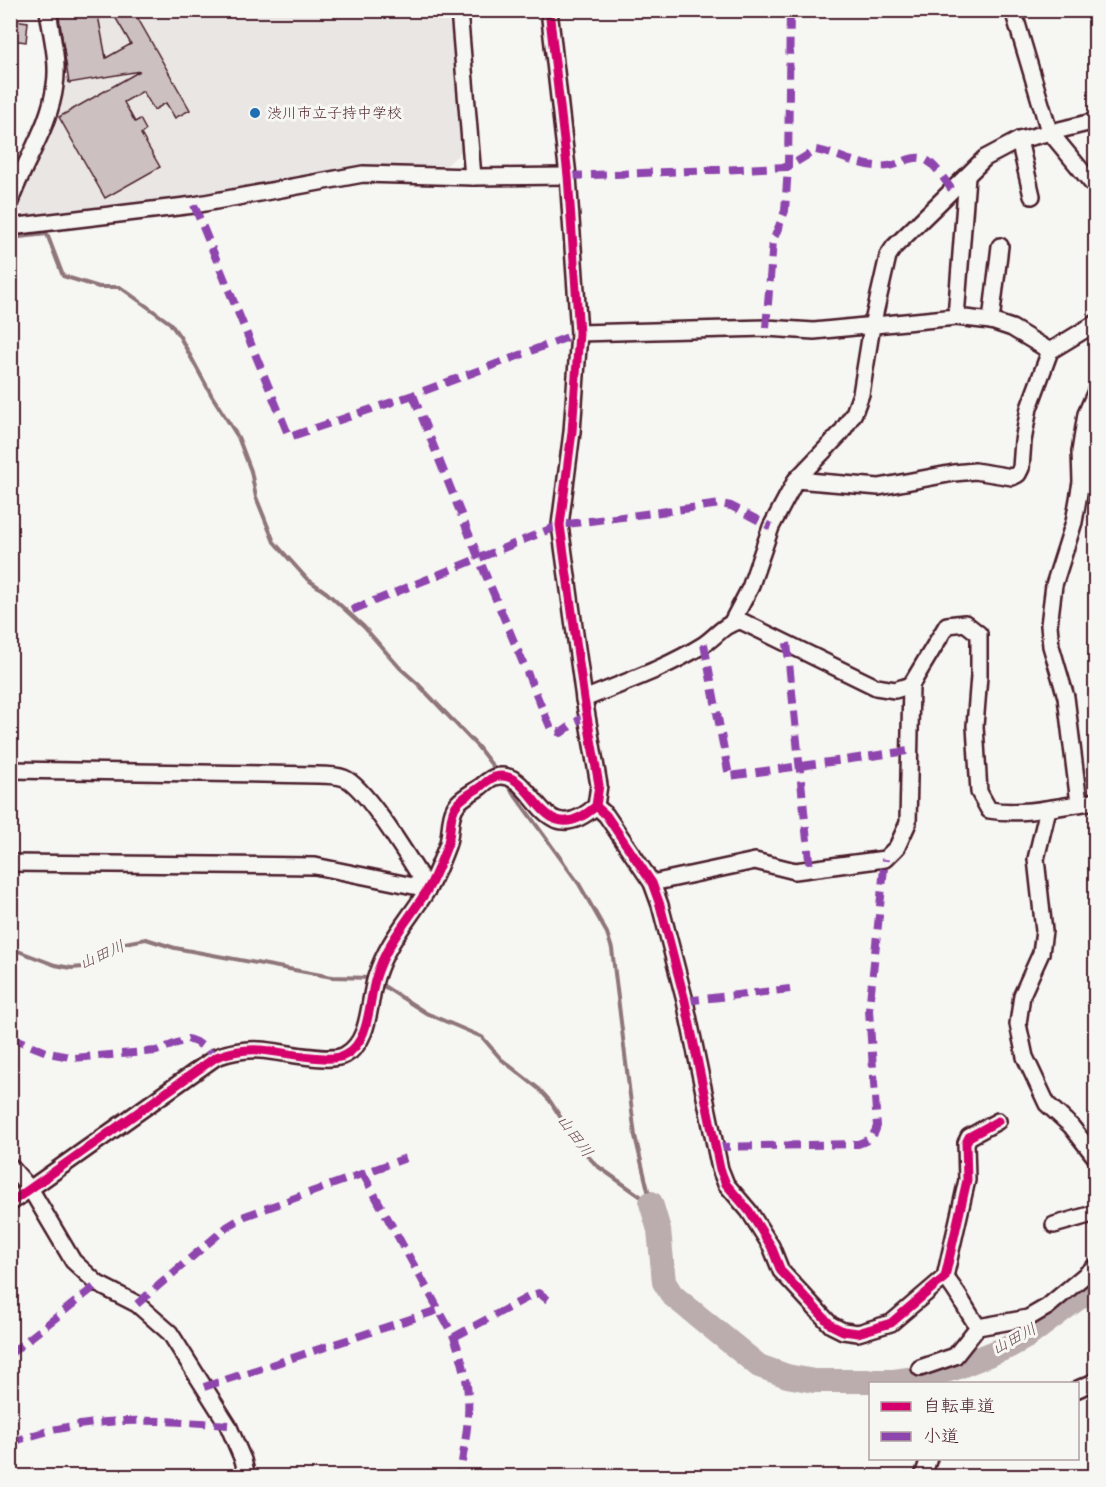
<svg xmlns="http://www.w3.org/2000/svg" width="1106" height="1487" font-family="Pangolin,'Klee One',sans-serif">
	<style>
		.built { fill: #e9e6e3 }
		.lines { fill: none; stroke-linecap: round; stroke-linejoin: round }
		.stream { stroke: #8e747a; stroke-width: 4 }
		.river { stroke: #bbadae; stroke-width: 24 }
		.building { fill: #ccc1c0; stroke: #4a1f2b; stroke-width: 1.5 }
		.minor-casing { stroke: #4a1f2b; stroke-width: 20 }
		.minor { stroke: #f6f6f2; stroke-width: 15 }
		.quiet { stroke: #8e44ad; stroke-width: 8; stroke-dasharray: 15 8; stroke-linecap: butt }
		.cycleway-casing { stroke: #f6f6f2; stroke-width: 13 }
		.cycleway { stroke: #d6006c; stroke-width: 9 }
		.poi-dot { fill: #1f6fb2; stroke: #f6f6f2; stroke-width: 2 }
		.labels { text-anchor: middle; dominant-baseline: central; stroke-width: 6; stroke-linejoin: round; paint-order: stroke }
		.poi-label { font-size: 15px; fill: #4a1f2b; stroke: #f6f6f2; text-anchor: start }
		.water-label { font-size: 16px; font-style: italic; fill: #6c4a52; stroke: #f6f6f2 }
	</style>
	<rect width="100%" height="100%" fill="#f6f6f2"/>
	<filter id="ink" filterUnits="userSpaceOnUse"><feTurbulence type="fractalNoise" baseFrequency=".0167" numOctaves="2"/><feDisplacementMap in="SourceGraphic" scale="12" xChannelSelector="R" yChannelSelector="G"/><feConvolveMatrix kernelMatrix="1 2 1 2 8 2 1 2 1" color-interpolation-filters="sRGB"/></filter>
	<g filter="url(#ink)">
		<polygon class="built" points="51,11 450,11 463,150 442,170 355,167 194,197 70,215 25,216 14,204 62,76"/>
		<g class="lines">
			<g class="stream">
				<polyline points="10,238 47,234 63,276 99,287 120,287 170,323 180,337 212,396 238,437 251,471 256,497 274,542 307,579 327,593 364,627 400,668 418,684 478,747 498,773"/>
				<polyline points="506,783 579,884 607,933 612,949 635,1136 651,1203"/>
				<polyline points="10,948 55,965 71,968 84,967 96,962 125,943 146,939 175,948 332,977 373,978"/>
				<polyline points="379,983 426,1013 482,1037 501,1059 539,1089 550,1101 579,1146 596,1165 650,1203"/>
			</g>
			<polyline class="river" points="651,1203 659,1230 664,1282 672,1295 759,1366 787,1376 814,1381 894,1381 923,1377 953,1369 1008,1347 1028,1336 1096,1285"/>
		</g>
		<g class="building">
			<polygon points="58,10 97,10 106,58 131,44 111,10 133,10 190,110 175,118 166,103 154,110 143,91 124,102 135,122 140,119 146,130 141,134 160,167 105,198 59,117 140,71 69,83"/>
			<polygon points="14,20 28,22 26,42 12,40"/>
		</g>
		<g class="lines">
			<defs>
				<g id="minor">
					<polyline points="459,10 473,177"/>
					<polyline points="1013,10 1049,131 1096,188"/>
					<polyline points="1019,140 1032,196"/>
					<path d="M10,202C23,163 50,127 55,85C59,61 51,34 48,10"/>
					<polyline points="10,227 194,205 363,174 473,177 568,176"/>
					<polyline points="956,317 967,177"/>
					<polyline points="991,321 1000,246"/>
					<polyline points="579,333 766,328 814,331 956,317 991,321 1012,328 1050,351"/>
					<polyline points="796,480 879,487 954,473 975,471 1012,477 1018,474 1021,468 1023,441 1029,408 1050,351 1096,323"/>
					<polyline points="732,622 750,588 771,527 796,480 841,433 854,413 861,394 872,326 888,256 894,247 985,158 1019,140 1096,121"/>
					<path d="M584,699C623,683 666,668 703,645C717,636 724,623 741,621L876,687L895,690L911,685L947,625L965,623L979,634V676L975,726L979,792L989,810C1024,816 1061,806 1096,801"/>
					<path d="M10,770L317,775C326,775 336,775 344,778C366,786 414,867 428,889"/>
					<polyline points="1079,803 1066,697 1051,646 1049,625 1054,585 1074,522 1081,482 1080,452 1086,414 1096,391"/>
					<polyline points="596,806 606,815 652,883 660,905 685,1001 720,1169 726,1184 749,1211 771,1246 781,1271 831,1325 843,1331 858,1333 891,1323 945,1277 967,1180 966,1143 969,1137 998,1121"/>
					<polyline points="1048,809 1036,859 1044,931 1041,953 1022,995 1018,1024 1025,1057 1047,1104 1071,1126 1096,1158"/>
					<polyline points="10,863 315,866 428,889"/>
					<polyline points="652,883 755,861 795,871 885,859 897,847 908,823 911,685"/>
					<polyline points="10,1166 31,1190 73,1261 98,1284 137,1304 170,1333 228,1425 243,1460 247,1476"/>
					<path d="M10,1203L216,1057C230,1052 245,1049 260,1050C281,1051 329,1064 345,1055C371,1041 368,1002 376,977C387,942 407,922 426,892C435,878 441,861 447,846C452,833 448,814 458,803C463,797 473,792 480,787C484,784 490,778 495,777C535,766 539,856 596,806L599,785L584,699L560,525L572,432L579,333L568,176L549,10"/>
					<polyline points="1054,1225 1096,1213"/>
					<path d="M945,1277C958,1292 966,1310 978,1327"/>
					<polyline points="920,1368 955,1356 978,1327 1028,1318 1047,1307 1096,1266"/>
					<polyline points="1078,1389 1096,1381"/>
					<polyline points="923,1476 929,1458"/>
				</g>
			</defs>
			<use href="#minor" class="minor-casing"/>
			<use href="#minor" class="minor"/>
			<g class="quiet">
				<path d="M568,176L788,167L816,150C840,154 863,169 888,166C900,165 913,154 924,159C935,163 945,181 952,190"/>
				<polyline points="194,205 288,434 292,436 413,395 579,333"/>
				<polyline points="766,328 773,241 785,211 788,167 790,10"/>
				<polyline points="413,395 479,559 551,729 561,733 587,714"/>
				<polyline points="352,610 560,525 721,504 731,506 771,527"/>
				<polyline points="787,643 810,870"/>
				<polyline points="704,644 729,776 908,751"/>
				<polyline points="685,1001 790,989"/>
				<polyline points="10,1037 49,1053 74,1058 156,1051 188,1039 198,1043 216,1057"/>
				<path d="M715,1147L858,1144C869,1140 874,1137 877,1126L869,1010L885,859"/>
				<path d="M363,1174L454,1337C461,1356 467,1376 468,1396C470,1423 463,1451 460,1476"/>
				<polyline points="137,1304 227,1227 245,1216 406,1158"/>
				<polyline points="454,1337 532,1295 539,1293 552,1303"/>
				<polyline points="10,1354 98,1284"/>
				<polyline points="204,1387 438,1310"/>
				<path d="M10,1443C84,1415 151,1419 228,1425"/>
			</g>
			<defs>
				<g id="cycleway">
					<polyline points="596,806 606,815 652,883 660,905 685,1001 720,1169 726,1184 749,1211 771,1246 781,1271 831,1325 843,1331 858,1333 891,1323 945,1277 967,1180 966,1143 969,1137 998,1121"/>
					<path d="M10,1203L216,1057C230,1052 245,1049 260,1050C281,1051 329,1064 345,1055C371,1041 368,1002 376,977C387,942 407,922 426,892C435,878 441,861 447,846C452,833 448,814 458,803C463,797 473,792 480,787C484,784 490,778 495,777C535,766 539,856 596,806L599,785L584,699L560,525L572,432L579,333L568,176L549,10"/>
				</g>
			</defs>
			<use href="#cycleway" class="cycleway-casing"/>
			<use href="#cycleway" class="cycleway"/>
		</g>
	</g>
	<circle class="poi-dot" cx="255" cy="113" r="6"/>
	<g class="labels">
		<g class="poi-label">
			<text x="267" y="113">渋川市立子持中学校</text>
		</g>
		<g class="water-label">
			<text transform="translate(102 955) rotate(-24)">山田川</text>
			<text transform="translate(575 1136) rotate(54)">山田川</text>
			<text transform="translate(1014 1339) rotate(-28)">山田川</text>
		</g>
	</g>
	<rect width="1106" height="1487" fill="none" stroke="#f6f6f2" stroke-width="36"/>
	<rect x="18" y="18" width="1070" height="1451" fill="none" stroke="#4a1f2b" stroke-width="2" filter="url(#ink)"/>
	<rect x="869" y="1382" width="210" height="78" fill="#f6f6f2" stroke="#b1a0a2" stroke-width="1.5"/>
	<rect x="881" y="1402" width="30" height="9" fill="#d6006c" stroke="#b1a0a2" stroke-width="1.5"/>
	<text x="923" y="1412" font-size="18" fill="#4a1f2b">自転車道</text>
	<rect x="881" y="1432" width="30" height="9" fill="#8e44ad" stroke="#b1a0a2" stroke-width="1.5"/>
	<text x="923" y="1442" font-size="18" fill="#4a1f2b">小道</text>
</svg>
